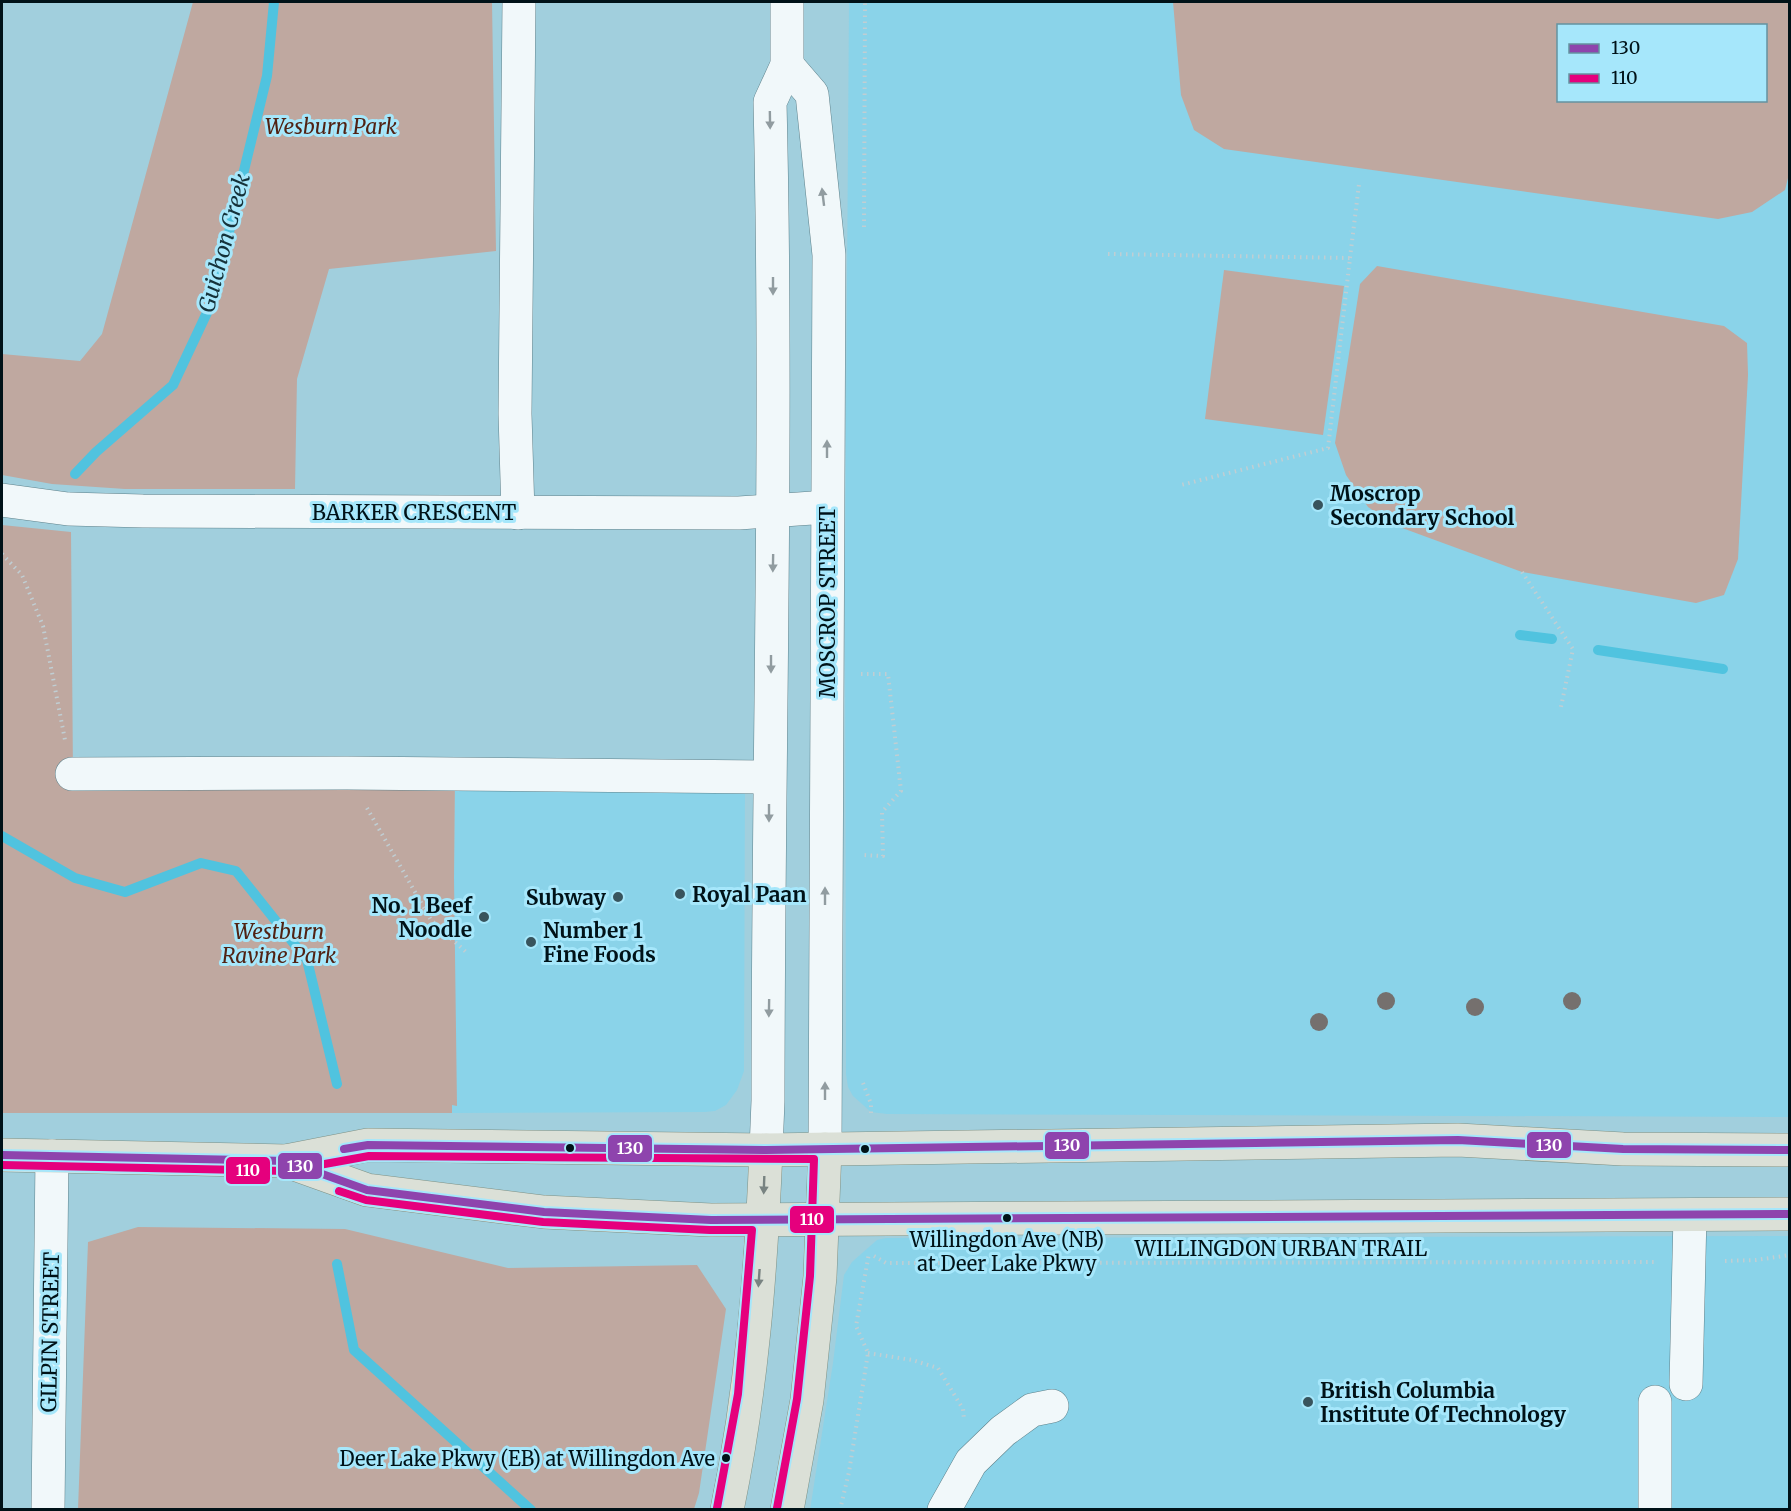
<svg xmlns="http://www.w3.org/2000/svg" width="1791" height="1511" font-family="Merriweather,serif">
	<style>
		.built { fill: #8ad3e9; fill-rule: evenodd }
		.green { fill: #bfa8a0; fill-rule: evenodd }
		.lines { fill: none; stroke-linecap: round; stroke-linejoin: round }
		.stream { stroke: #50c3df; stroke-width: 10 }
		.minor-casing { stroke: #5e818a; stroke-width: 34 }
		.major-casing { stroke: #7e9185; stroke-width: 34 }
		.path { stroke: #c0ced3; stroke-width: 4; stroke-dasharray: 1.5 4.5; stroke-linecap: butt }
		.minor { stroke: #f1f8fa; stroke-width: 33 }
		.major { stroke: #dbe0d7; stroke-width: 33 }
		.bus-1-casing { stroke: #a6e7fb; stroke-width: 12 }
		.bus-2-casing { stroke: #a6e7fb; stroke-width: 12 }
		.bus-1 { stroke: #8e44ad; stroke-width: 8 }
		.bus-2 { stroke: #e5007d; stroke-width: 8 }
		.tree { fill: #75706e }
		.oneway { fill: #919ca0 }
		.oneway2 { fill: #788381 }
		.poi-dot { fill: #38545d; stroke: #a6e7fb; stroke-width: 2 }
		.bus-dot { fill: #001218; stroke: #a6e7fb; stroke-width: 2 }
		.labels { text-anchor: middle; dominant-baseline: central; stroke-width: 6; stroke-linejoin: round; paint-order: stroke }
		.bus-label { font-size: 20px; fill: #001218; stroke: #a6e7fb }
		.park-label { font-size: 21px; font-style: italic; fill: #512213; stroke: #a6e7fb }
		.poi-label { font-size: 21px; font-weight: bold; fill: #001218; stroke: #a6e7fb; text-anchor: start }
		.street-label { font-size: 21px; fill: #001218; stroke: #a6e7fb }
		.water-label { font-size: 22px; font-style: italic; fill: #15323a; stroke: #a6e7fb }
		.line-badge { stroke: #a6e7fb; stroke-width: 2 }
		.badge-label { font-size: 16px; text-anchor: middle; font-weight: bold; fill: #fff }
	</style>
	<rect width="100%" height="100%" fill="#a1cfdd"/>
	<g class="built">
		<path d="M849,2H1789V1117L887,1114L871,1112L853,1096L848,1087L846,1074L845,569ZM1558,26H1766V100H1558Z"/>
		<polygon points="455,775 745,777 744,1071 737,1090 726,1105 715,1111 705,1112 452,1113"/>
		<polygon points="1789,1236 1789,1509 810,1510 833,1363 844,1275 852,1262 877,1240 886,1238"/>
	</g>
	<g class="green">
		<polygon points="193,2 492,2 496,251 329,269 297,379 295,489 125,489 52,484 2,475 2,354 80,361 102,334"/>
		<path d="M1173,2H1789L1790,170L1785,190L1752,212L1718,219L1224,149L1194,130L1181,95ZM1558,26H1766V100H1558Z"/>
		<polygon points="1377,266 1724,326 1747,343 1748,375 1738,559 1724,595 1696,603 1522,572 1394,525 1368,507 1346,475 1335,443 1360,284"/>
		<polygon points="1224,270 1344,286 1323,435 1205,419"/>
		<polygon points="2,525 71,532 73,774 455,775 454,878 457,1106 452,1105 452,1113 2,1113"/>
		<polygon points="138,1227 345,1229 508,1268 697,1265 726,1309 699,1493 694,1509 78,1509 88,1242"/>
	</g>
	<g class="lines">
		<g class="stream">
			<polyline points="75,474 96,452 173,385 212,302 267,76 274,2"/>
			<polyline points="1520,635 1552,639"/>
			<polyline points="1598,650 1723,669"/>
			<polyline points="2,836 75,878 125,892 201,863 236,871 307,960 337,1084"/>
			<polyline points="337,1264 354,1350 531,1510"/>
		</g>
		<defs>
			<g id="minor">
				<polyline points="787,65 812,94 829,255 825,1149"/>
				<polyline points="2,500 68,509 143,511 739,513 827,507"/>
				<polyline points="518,513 515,414 519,2"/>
				<polyline points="72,774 347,773 769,777"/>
				<path d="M766,1150L768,1101C768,768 778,435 770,102L787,65V2"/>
				<polyline points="1686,1384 1690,1215"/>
				<polyline points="1655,1402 1655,1510"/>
				<polyline points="48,1510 52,1156"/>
				<polyline points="944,1510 971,1462 1003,1431 1032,1410 1052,1406"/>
			</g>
			<g id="major">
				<polyline points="2,1155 286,1161 368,1145 766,1150 1458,1140 1623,1149 1790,1150"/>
				<polyline points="286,1161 367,1190 544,1212 711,1220 1790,1214"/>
				<path d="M727,1510C752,1389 761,1272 766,1150"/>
				<polyline points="787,1510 807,1400 820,1277 825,1149"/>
			</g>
		</defs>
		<use href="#minor" class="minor-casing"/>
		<use href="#major" class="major-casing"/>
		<g class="path">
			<polyline points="864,227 865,2"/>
			<polyline points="1108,254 1350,258 1328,448 1181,485"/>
			<polyline points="1350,258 1359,184"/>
			<polyline points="2,554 22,575 43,626 65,740"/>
			<polyline points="1522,572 1573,649 1561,707"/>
			<polyline points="861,674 888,674 901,791 882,812 883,856 862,855"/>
			<polyline points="367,808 431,920 466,952"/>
			<polyline points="863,1083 871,1104 871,1113"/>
			<polyline points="874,1256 886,1263 1654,1262"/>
			<polyline points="1725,1261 1756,1260 1790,1255"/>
			<polyline points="868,1353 912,1360 938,1368 963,1409 964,1420"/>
			<polyline points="840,1510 849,1472 868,1353 856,1326 869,1253"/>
		</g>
		<use href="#minor" class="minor"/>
		<use href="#major" class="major"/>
		<defs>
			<g id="bus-1">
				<polyline points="344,1149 368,1145 766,1150 1458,1140 1623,1149 1790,1150"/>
				<polyline points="2,1155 286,1161 367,1190 544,1212 711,1220 1790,1214"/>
			</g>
			<g id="bus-2">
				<polyline points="2,1165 286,1171 369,1156 814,1159 810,1276 797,1399 777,1508"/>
				<polyline points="339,1191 366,1200 543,1222 710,1230 752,1230 738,1394 717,1508"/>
			</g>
		</defs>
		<use href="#bus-1" class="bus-1-casing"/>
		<use href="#bus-2" class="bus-2-casing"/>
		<use href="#bus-1" class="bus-1"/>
		<use href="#bus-2" class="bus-2"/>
	</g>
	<g class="tree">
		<circle cx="1386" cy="1001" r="9"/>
		<circle cx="1572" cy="1001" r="9"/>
		<circle cx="1475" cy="1007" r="9"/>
		<circle cx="1319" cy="1022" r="9"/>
	</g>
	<defs><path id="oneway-solid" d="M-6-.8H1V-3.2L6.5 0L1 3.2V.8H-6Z" transform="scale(1.5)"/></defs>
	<g class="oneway">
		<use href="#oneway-solid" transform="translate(770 120) rotate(89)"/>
		<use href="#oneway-solid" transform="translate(823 197) rotate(-97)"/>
		<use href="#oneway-solid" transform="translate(773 286) rotate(90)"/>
		<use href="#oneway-solid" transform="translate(827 449) rotate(-90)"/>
		<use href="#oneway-solid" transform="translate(773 563) rotate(91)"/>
		<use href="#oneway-solid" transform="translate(771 664) rotate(90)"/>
		<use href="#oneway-solid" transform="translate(769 813) rotate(90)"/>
		<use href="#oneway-solid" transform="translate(825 896) rotate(-90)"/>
		<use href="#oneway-solid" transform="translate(769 1008) rotate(91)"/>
		<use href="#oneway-solid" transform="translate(825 1091) rotate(-90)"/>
	</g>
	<g class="oneway2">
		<use href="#oneway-solid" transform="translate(764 1185) rotate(92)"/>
		<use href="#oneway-solid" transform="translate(759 1278) rotate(94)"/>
	</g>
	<g class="poi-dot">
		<circle cx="1318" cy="505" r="6"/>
		<circle cx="680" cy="894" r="6"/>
		<circle cx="618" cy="897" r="6"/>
		<circle cx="484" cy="917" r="6"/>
		<circle cx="531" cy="942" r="6"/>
		<circle cx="1308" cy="1402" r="6"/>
	</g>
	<g class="bus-dot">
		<circle cx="570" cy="1148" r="5"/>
		<circle cx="865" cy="1149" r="5"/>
		<circle cx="1007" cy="1218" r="5"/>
		<circle cx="726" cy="1458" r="5"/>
	</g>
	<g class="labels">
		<g class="bus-label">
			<text x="1007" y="1239">Willingdon Ave (NB)<tspan x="1007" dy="24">at Deer Lake Pkwy</tspan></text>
			<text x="715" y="1458" text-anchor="end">Deer Lake Pkwy (EB) at Willingdon Ave</text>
		</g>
		<g class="park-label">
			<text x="331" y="126">Wesburn Park</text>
			<text x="279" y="931">Westburn<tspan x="279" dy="24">Ravine Park</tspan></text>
		</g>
		<g class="poi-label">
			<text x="1330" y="493">Moscrop<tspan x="1330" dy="24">Secondary School</tspan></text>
			<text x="692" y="894">Royal Paan</text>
			<text x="606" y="897" text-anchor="end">Subway</text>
			<text x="472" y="905" text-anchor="end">No. 1 Beef<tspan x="472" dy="24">Noodle</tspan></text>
			<text x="543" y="930">Number 1<tspan x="543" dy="24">Fine Foods</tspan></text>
			<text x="1320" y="1390">British Columbia<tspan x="1320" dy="24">Institute Of Technology</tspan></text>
		</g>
		<g class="street-label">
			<text x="414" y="512">BARKER CRESCENT</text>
			<text transform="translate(827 602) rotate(-90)">MOSCROP STREET</text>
			<text x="1281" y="1248">WILLINGDON URBAN TRAIL</text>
			<text transform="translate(50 1332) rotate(-89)">GILPIN STREET</text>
		</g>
		<g class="water-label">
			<text transform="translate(224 243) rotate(-75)">Guichon Creek</text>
		</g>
	</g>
	<g class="line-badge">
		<rect x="1526" y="1131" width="46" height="28" rx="6" fill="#8e44ad"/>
		<rect x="1044" y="1131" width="46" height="29" rx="6" fill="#8e44ad"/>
		<rect x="607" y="1134" width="46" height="29" rx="6" fill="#8e44ad"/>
		<rect x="277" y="1152" width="46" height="28" rx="6" fill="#8e44ad"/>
		<rect x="225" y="1156" width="46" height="29" rx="6" fill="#e5007d"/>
		<rect x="789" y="1205" width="46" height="29" rx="6" fill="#e5007d"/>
	</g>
	<g class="badge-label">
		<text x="1549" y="1151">130</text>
		<text x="1067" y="1151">130</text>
		<text x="630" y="1154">130</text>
		<text x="300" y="1172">130</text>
		<text x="248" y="1176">110</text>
		<text x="812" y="1225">110</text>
	</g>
	<rect width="1791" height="1511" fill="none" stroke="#001218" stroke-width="6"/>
	<rect x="1557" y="24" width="210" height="78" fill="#a6e7fb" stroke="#6492a0" stroke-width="1.5"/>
	<rect x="1569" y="44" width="30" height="9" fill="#8e44ad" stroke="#6492a0" stroke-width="1.5"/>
	<text x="1611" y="54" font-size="18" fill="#001218">130</text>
	<rect x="1569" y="74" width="30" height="9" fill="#e5007d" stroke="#6492a0" stroke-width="1.5"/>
	<text x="1611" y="84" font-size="18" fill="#001218">110</text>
</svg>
